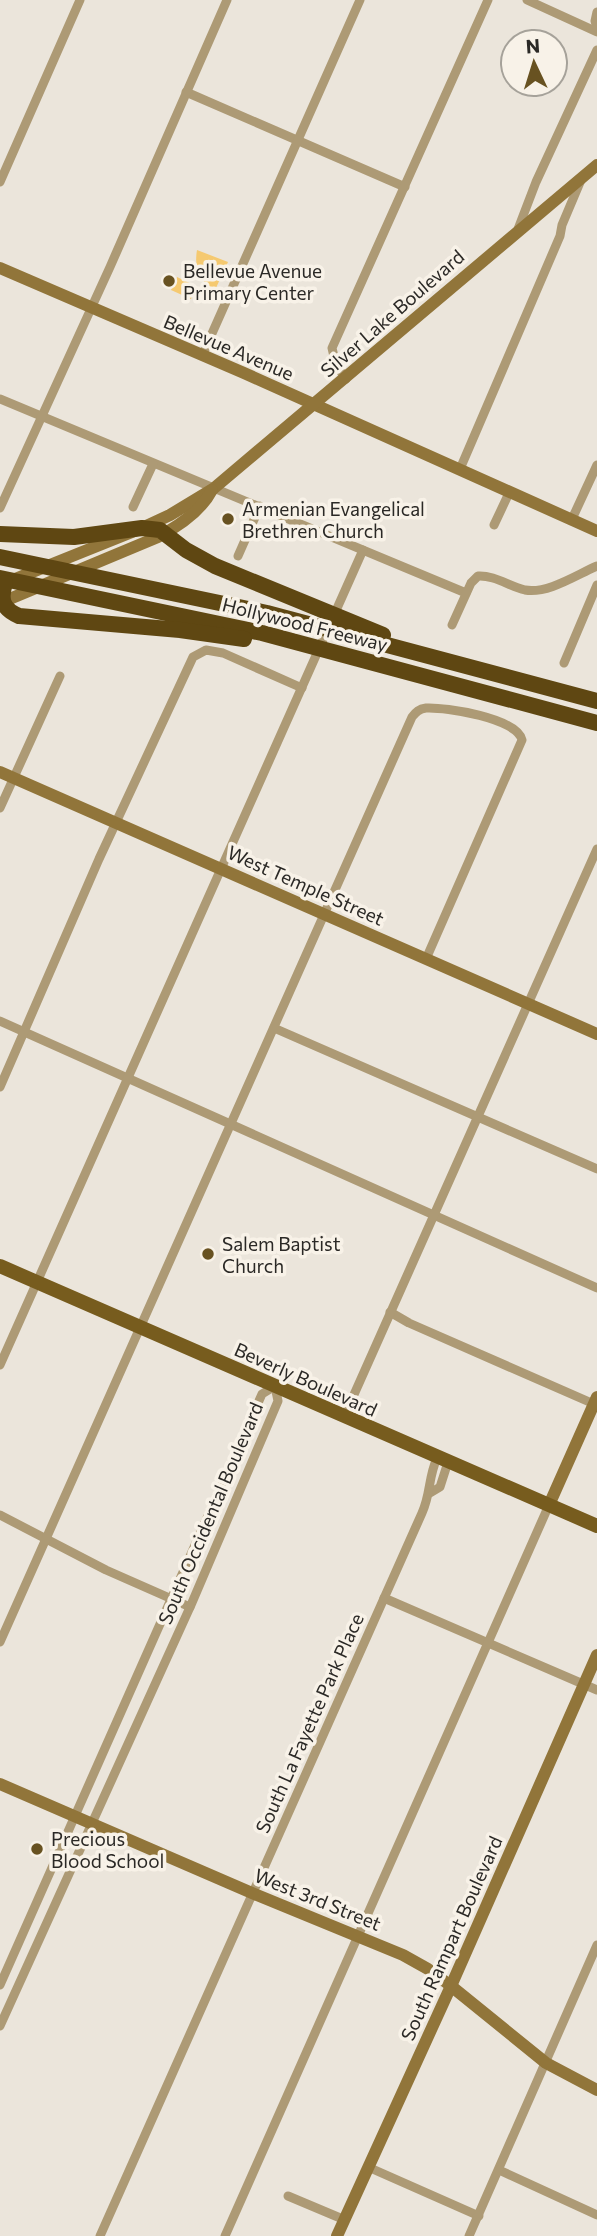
<svg xmlns="http://www.w3.org/2000/svg" width="597" height="2236" font-family="Commissioner,sans-serif">
	<style>
		.green { fill: #f5c970 }
		.lines { fill: none; stroke-linecap: round; stroke-linejoin: round }
		.street { stroke: #ad9a75; stroke-width: 9 }
		.secondary { stroke: #91753a; stroke-width: 12 }
		.primary { stroke: #775c1e; stroke-width: 14 }
		.highway { stroke: #5f4712; stroke-width: 16 }
		.poi-dot { fill: #685221; stroke: #f8f2e8; stroke-width: 2.5 }
		.labels { text-anchor: middle; dominant-baseline: central; stroke-width: 7; stroke-linejoin: round; paint-order: stroke }
		.poi-label { font-size: 19px; fill: #2b2926; stroke: #f8f2e8; text-anchor: start }
		.street-label { font-size: 19px; fill: #2b2926; stroke: #f8f2e8 }
	</style>
	<rect width="100%" height="100%" fill="#ebe5db"/>
	<g class="green">
		<path d="M197,250L228,262L215,290C199,281 194,268 197,250Z"/>
		<polygon points="177,277 196,286 191,299 171,290"/>
	</g>
	<g class="lines">
		<g class="street">
			<polyline points="527,0 597,32"/>
			<polyline points="597,12 595,21 597,28"/>
			<polyline points="186,92 405,187"/>
			<polyline points="0,182 80,0"/>
			<polyline points="518,229 536,182 597,50"/>
			<polyline points="202,356 360,0"/>
			<polyline points="346,379 336,365 332,348 488,0"/>
			<polyline points="0,399 466,593"/>
			<polyline points="460,469 560,236 562,225 581,180"/>
			<polyline points="133,507 153,464"/>
			<polyline points="0,508 110,267 227,0"/>
			<polyline points="572,519 597,465"/>
			<polyline points="494,525 510,491"/>
			<polyline points="238,556 260,506"/>
			<path d="M452,625L471,583L478,576C494,575 509,586 525,590C548,594 576,575 597,566"/>
			<polyline points="564,663 597,585"/>
			<polyline points="0,808 60,676"/>
			<polyline points="0,1021 597,1288"/>
			<polyline points="274,1028 597,1169"/>
			<polyline points="0,1087 99,859 193,657 206,650 223,653 302,688"/>
			<polyline points="390,1312 409,1323 594,1404"/>
			<polyline points="0,1365 363,550"/>
			<polyline points="344,1417 597,849"/>
			<polyline points="430,1493 440,1487 448,1462"/>
			<polyline points="0,1515 106,1570 190,1607"/>
			<polyline points="384,1598 597,1690"/>
			<path d="M0,1642L412,717C416,712 419,709 426,708C446,707 517,718 522,740L426,959"/>
			<polyline points="0,1985 262,1394 275,1386 278,1401 191,1605 0,2026"/>
			<polyline points="368,2167 479,2216"/>
			<polyline points="499,2170 597,2215"/>
			<polyline points="288,2196 345,2220"/>
			<path d="M100,2236L422,1513C431,1493 428,1478 437,1458"/>
			<polyline points="225,2236 549,1505"/>
			<polyline points="469,2236 597,1945"/>
		</g>
		<g class="secondary">
			<polyline points="0,268 244,373 597,531"/>
			<polyline points="10,581 142,528 170,515 213,489 597,165"/>
			<path d="M0,603L158,537C179,526 201,511 212,490"/>
			<polyline points="0,772 597,1034"/>
			<polyline points="549,1505 597,1397"/>
			<polyline points="0,1784 252,1893 403,1955 428,1969 451,1986 546,2063 597,2090"/>
			<polyline points="337,2236 451,1986 597,1655"/>
		</g>
		<polyline class="primary" points="0,1266 597,1526"/>
		<g class="highway">
			<polyline points="0,534 74,537 142,528 160,530 186,550 215,566 383,635"/>
			<polyline points="0,557 267,613 597,701"/>
			<polyline points="0,578 262,633 597,723"/>
			<path d="M5,583C0,599 2,609 19,616L180,630L244,639"/>
		</g>
	</g>
	<g class="poi-dot">
		<circle cx="169" cy="281" r="7"/>
		<circle cx="228" cy="519" r="7"/>
		<circle cx="208" cy="1254" r="7"/>
		<circle cx="37" cy="1849" r="7"/>
	</g>
	<g class="labels">
		<g class="poi-label">
			<text x="183" y="270">Bellevue Avenue<tspan x="183" dy="22">Primary Center</tspan></text>
			<text x="242" y="508">Armenian Evangelical<tspan x="242" dy="22">Brethren Church</tspan></text>
			<text x="222" y="1243">Salem Baptist<tspan x="222" dy="22">Church</tspan></text>
			<text x="51" y="1838">Precious<tspan x="51" dy="22">Blood School</tspan></text>
		</g>
		<g class="street-label">
			<text transform="translate(392 313) rotate(-41)">Silver Lake Boulevard</text>
			<text transform="translate(229 347) rotate(23)">Bellevue Avenue</text>
			<text transform="translate(305 624) rotate(14)">Hollywood Freeway</text>
			<text transform="translate(306 885) rotate(24)">West Temple Street</text>
			<text transform="translate(306 1379) rotate(24)">Beverly Boulevard</text>
			<text transform="translate(210 1513) rotate(-67)">South Occidental Boulevard</text>
			<text transform="translate(309 1723) rotate(-66)">South La Fayette Park Place</text>
			<text transform="translate(318 1899) rotate(22)">West 3rd Street</text>
			<text transform="translate(451 1938) rotate(-66)">South Rampart Boulevard</text>
		</g>
	</g>
	<g transform="translate(534 63) rotate(356)"><circle r="33" fill="#f8f2e8" stroke="#a6a29a" stroke-width="2"/>
	<path d="M0-5L12 26L0 18L-12 26Z" fill="#685221"/>
	<text y="-10" font-size="19" font-weight="bold" text-anchor="middle" fill="#2b2926">N</text>
	</g>
</svg>
